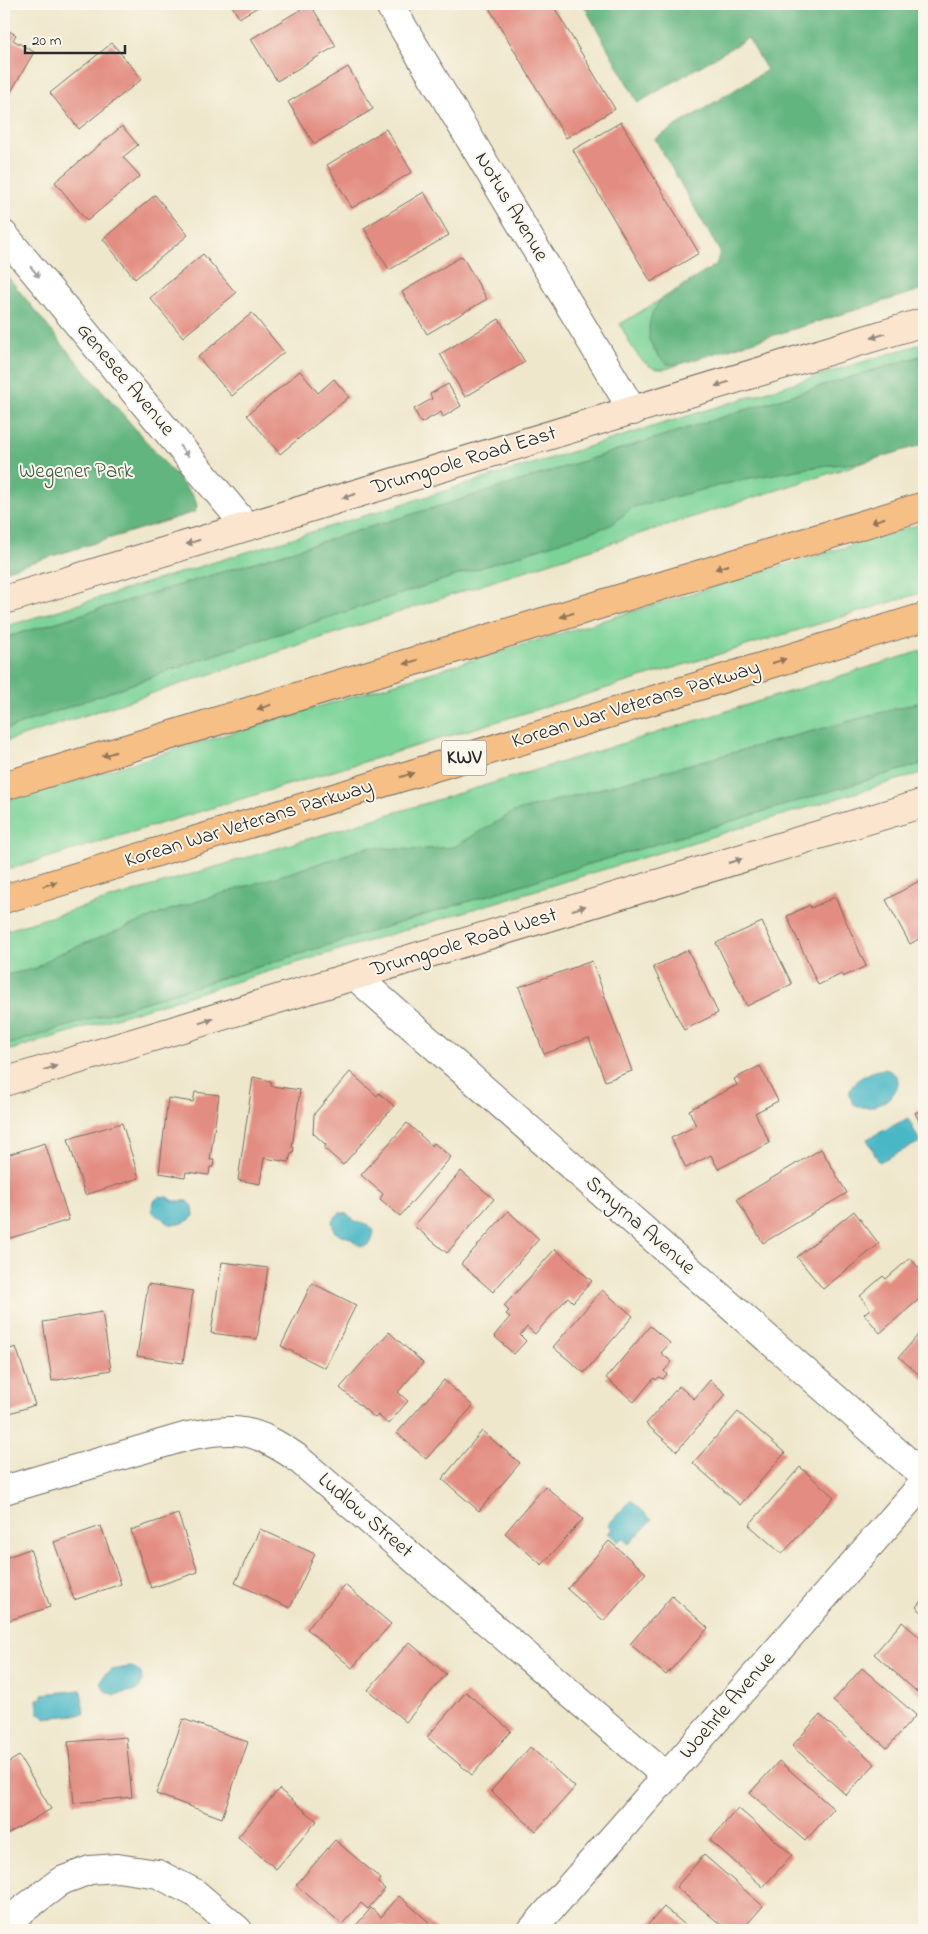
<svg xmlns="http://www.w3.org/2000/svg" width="928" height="1934" font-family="'Indie Flower',sans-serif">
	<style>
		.green { fill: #7bd398; stroke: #537f62 }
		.forest { fill: #64b580; stroke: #487056 }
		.water { fill: #4ab7c6; stroke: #3a7178 }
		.building { fill: #e38d82 }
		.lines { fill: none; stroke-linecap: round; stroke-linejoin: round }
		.street-casing { stroke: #706d63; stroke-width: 30 }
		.secondary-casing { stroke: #706d63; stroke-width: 30 }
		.highway-casing { stroke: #706d63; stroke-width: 30 }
		.street { stroke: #fff; stroke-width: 28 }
		.secondary { stroke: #fbe5cf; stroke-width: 28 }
		.highway { stroke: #f5bf86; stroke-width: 28 }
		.oneway { fill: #a0a0a0 }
		.oneway2 { fill: #93887d }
		.oneway3 { fill: #907558 }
		.labels { text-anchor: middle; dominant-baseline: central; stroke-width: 4; stroke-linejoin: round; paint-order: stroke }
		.shield { fill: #fbf7ec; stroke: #696865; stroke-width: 1 }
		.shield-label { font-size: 20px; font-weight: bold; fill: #2b2b2b }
		.street-label { font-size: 21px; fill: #2b2b2b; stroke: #fbf7ec }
		.park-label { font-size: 21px; fill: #435d4c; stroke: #fbf7ec }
	</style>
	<rect width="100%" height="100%" fill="#fbf7ec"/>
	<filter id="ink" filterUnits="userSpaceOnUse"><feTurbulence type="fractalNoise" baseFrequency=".02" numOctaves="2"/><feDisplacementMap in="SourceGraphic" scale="10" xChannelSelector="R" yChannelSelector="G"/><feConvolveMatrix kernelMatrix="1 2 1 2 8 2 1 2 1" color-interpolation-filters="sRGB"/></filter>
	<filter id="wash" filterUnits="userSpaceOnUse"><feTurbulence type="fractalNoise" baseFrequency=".0096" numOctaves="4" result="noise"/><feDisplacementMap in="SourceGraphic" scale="20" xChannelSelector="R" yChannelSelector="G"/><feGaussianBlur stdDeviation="1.12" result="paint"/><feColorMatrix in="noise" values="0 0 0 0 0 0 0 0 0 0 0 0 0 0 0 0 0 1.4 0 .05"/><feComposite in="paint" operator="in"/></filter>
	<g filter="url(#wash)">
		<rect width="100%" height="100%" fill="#efe7cc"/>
		<g class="green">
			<path d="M660,300C645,323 644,360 677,365C645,381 632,347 620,324Z"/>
			<polygon points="924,343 924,355 802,392 466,498 4,638 4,627"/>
			<polygon points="865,462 564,558 4,742 4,730 202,659 611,525 633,507 750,478 820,466"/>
			<polygon points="924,523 924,592 4,871 4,802"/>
			<polygon points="924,650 924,701 514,812 454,847 417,850 368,847 321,863 170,910 56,955 35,969 4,975 4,931 595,752"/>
			<polygon points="924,763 924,772 4,1052 4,1046 540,879"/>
		</g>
		<g class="forest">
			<polygon points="583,4 924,4 924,289 677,365 667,364 658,355 649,340 649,326 652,313 660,300 716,265 720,252 655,139 767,70 748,38 638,103"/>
			<polygon points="4,272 62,344 195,498 197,506 195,512 4,571"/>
			<polygon points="924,355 924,444 865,462 820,466 750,478 633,507 611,525 202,659 4,730 4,638 466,498 802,392"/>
			<polygon points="924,701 924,763 540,879 4,1046 4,975 35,969 56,955 170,910 321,863 368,847 417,850 454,847 514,812"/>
		</g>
		<g class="water">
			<path d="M885,1069C920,1080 876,1119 854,1104L849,1095C851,1080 871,1070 885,1069Z"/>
			<polygon points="908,1118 920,1142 879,1162 867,1139"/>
			<path d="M160,1196L167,1197L174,1201H188L193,1206L194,1216C189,1222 175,1227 168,1223C166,1222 164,1219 162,1218C157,1216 156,1216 152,1211L154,1201Z"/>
			<path d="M339,1213C349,1212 350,1218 357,1222C365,1225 370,1222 374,1232L371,1243C358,1250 358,1243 349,1238C343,1234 339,1236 334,1231L332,1221Z"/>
			<polygon points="631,1500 652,1520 629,1544 622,1538 618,1542 608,1533 612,1529 608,1525"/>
			<path d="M128,1667C142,1667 146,1680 138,1690L114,1695L104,1690L101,1682L105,1674L112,1670Z"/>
			<polygon points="81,1690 84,1714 44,1718 43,1714 38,1714 37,1699 42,1698 42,1694"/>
		</g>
		<g id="blocks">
			<g class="building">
				<polygon points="231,4 263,4 239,18"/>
				<polygon points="310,4 336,46 277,81 251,39"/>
				<polygon points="493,4 552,4 615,109 566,138 488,6"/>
				<polygon points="4,28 16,35 13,40 34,52 5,102 4,101"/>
				<polygon points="112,43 142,79 79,129 50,93"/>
				<polygon points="348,67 373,109 314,144 288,102"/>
				<polygon points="621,122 699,253 651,282 573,150"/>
				<polygon points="122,126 138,145 123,157 140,176 87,221 55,182"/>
				<polygon points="386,129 412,172 352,208 327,165"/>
				<polygon points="424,192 449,235 389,270 364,228"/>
				<polygon points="155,195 188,235 135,279 103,239"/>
				<polygon points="203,254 236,293 183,337 150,298"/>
				<polygon points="462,256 487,299 427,334 402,292"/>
				<polygon points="252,313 284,352 232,396 198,357"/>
				<polygon points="499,319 525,362 465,397 440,354"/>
				<polygon points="300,371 318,393 334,379 349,397 280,454 247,415"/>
				<polygon points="448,384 461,406 443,417 441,412 421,423 414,409 432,399 430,394"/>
				<polygon points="924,878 924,936 910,944 886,900"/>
				<polygon points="835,897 866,966 843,977 842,974 818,985 787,916 810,905 811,908"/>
				<polygon points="762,922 792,984 747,1006 716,943"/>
				<polygon points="688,950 718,1013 684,1030 653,967"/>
				<polygon points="592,961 632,1071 605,1081 589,1038 544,1054 519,987"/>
				<polygon points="760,1066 778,1101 755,1113 770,1143 718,1169 711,1155 686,1168 671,1138 696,1126 689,1110 737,1085 734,1079"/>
				<polygon points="350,1072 377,1096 379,1093 394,1106 343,1165 324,1148 326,1145 313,1133 314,1114"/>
				<polygon points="253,1077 271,1081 271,1086 300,1090 292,1147 294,1147 293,1154 291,1153 289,1162 264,1158 260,1184 238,1180"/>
				<polygon points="195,1092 219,1095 210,1160 214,1160 213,1167 210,1167 209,1175 186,1172 185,1177 159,1173 168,1098 193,1102"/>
				<polygon points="924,1108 924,1131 915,1113"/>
				<polygon points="122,1123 139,1178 85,1195 68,1139"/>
				<polygon points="407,1123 432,1146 434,1143 451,1157 400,1216 380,1199 383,1194 361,1175"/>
				<polygon points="45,1143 69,1220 4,1240 4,1156"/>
				<polygon points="821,1149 847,1193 763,1243 737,1199"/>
				<polygon points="461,1171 494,1199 447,1253 414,1226"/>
				<polygon points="508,1211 539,1239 493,1292 461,1264"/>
				<polygon points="854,1211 879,1244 823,1289 797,1257"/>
				<polygon points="555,1249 592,1281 573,1302 568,1297 535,1334 527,1327 520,1335 526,1341 514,1354 494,1336 510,1317 506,1314 509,1311 504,1306"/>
				<polygon points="910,1258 924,1274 924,1295 880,1333 864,1314 870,1309 860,1296 883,1276 886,1279"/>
				<polygon points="222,1262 268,1268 257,1339 211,1333"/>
				<polygon points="312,1283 356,1305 325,1368 281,1346"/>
				<polygon points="148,1284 193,1291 183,1363 137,1356"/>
				<polygon points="602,1290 633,1316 584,1373 553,1347"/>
				<polygon points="102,1312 111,1370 52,1381 43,1322"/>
				<polygon points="650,1326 670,1343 661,1353 672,1362 664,1371 667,1374 663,1379 659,1377 656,1380 654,1378 634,1402 606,1378"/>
				<polygon points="924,1328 924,1379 899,1357"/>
				<polygon points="389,1332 423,1363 398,1392 408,1401 388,1424 378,1415 375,1418 340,1388"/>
				<polygon points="16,1347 35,1405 4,1415 4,1351"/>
				<polygon points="444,1380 473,1406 426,1459 397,1433"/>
				<polygon points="710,1380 726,1394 677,1451 646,1424 679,1386 694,1399"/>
				<polygon points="738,1412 785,1453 740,1505 693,1463"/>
				<polygon points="482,1431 520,1463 479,1511 442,1479"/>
				<polygon points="800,1467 834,1497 782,1554 749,1525"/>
				<polygon points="545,1486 583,1519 542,1565 505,1533"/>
				<polygon points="178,1514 198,1572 151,1588 131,1530"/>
				<polygon points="101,1526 121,1584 74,1600 54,1542"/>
				<polygon points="260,1529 315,1554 290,1608 235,1583"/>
				<polygon points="609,1541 646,1573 604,1621 567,1589"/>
				<polygon points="30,1549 50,1607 4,1622 4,1558"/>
				<polygon points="345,1585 391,1624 352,1668 307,1629"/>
				<polygon points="672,1596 708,1628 666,1675 630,1644"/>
				<polygon points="924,1597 924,1614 916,1607"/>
				<polygon points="902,1622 924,1641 924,1698 874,1654"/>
				<polygon points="409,1642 446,1674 406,1722 368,1690"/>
				<polygon points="862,1668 916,1715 887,1748 833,1701"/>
				<polygon points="466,1692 511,1731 472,1775 427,1737"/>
				<polygon points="820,1715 875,1764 846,1795 792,1746"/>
				<polygon points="183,1719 248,1742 222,1818 156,1794"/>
				<polygon points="126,1737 132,1797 74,1803 68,1742"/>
				<polygon points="530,1747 575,1787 536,1831 491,1791"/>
				<polygon points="19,1756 51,1809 4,1836 4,1765"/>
				<polygon points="779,1761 834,1809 805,1841 750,1793"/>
				<polygon points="279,1789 317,1821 276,1869 238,1837"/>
				<polygon points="738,1808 792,1855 763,1887 710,1840"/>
				<polygon points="335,1840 381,1879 378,1883 385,1889 368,1909 361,1903 342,1924 296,1885"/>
				<polygon points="704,1855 763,1906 742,1930 727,1930 676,1887"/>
				<polygon points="399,1896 438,1930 352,1930 371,1908 381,1917"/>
				<polygon points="664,1907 665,1908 691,1930 643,1930"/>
			</g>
		</g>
	</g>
	<g filter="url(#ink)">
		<use href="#blocks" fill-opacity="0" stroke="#706d63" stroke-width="1"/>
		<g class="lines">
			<defs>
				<g id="street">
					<polyline points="389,4 633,411"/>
					<polyline points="4,235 246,526"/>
					<polyline points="355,976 924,1476"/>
					<path d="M4,1490L188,1436C239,1427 253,1428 296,1457L666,1776"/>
					<polyline points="4,1930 17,1914 61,1881 90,1870 117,1868 158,1874 195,1893 238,1930"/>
					<polyline points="532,1930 924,1483"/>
				</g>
				<g id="secondary">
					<polyline points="4,600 924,322"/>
					<polyline points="4,1082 924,803"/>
				</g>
				<g id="highway">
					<polyline points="4,786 924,506"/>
					<polyline points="4,899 924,617"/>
				</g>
			</defs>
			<use href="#street" class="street-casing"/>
			<use href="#secondary" class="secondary-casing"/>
			<use href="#highway" class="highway-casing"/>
			<use href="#street" class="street"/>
			<use href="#secondary" class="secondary"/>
			<use href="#highway" class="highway"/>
		</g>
		<defs><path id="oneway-solid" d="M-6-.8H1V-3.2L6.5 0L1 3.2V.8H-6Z" transform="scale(1.25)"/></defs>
		<g class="oneway">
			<use href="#oneway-solid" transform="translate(35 272) rotate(50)"/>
			<use href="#oneway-solid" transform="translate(184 451) rotate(50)"/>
		</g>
		<g class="oneway2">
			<use href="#oneway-solid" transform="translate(878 336) rotate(163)"/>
			<use href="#oneway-solid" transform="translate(722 384) rotate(163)"/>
			<use href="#oneway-solid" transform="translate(349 496) rotate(163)"/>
			<use href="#oneway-solid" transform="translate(193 542) rotate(163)"/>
			<use href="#oneway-solid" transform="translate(735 861) rotate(-17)"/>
			<use href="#oneway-solid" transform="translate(579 908) rotate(-17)"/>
			<use href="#oneway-solid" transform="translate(206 1021) rotate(-17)"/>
			<use href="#oneway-solid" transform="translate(50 1068) rotate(-17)"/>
		</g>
		<g class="oneway3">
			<use href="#oneway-solid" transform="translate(878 520) rotate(163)"/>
			<use href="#oneway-solid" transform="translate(722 567) rotate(163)"/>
			<use href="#oneway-solid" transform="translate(567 615) rotate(163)"/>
			<use href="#oneway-solid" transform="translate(779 661) rotate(-17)"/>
			<use href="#oneway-solid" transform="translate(411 662) rotate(163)"/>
			<use href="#oneway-solid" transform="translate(264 707) rotate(163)"/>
			<use href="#oneway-solid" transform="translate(109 754) rotate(163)"/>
			<use href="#oneway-solid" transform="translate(407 775) rotate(-17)"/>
			<use href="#oneway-solid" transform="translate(50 884) rotate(-17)"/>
		</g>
	</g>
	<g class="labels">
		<rect class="shield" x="441.5" y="740.5" width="45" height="35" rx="4"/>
		<g class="shield-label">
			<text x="464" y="758">KWV</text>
		</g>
		<g class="street-label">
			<text transform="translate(511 207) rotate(59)">Notus Avenue</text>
			<text transform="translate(125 380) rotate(50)">Genesee Avenue</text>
			<text transform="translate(464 461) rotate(-17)">Drumgoole Road East</text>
			<text transform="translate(636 705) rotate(-17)">Korean War Veterans Parkway</text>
			<text transform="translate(249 824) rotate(-17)">Korean War Veterans Parkway</text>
			<text transform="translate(464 943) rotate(-17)">Drumgoole Road West</text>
			<text transform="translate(640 1226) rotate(41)">Smyrna Avenue</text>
			<text transform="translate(365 1516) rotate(41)">Ludlow Street</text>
			<text transform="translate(728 1706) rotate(-49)">Woehrle Avenue</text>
		</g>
		<g class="park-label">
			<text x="76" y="472">Wegener Park</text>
		</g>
	</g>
	<rect width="928" height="1934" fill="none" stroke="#fbf7ec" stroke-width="20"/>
	<path d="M25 45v8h100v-8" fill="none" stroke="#2b2b2b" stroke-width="2.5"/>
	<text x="32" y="45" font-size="15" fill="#2b2b2b" stroke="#fbf7ec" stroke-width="4" paint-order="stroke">20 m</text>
</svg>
